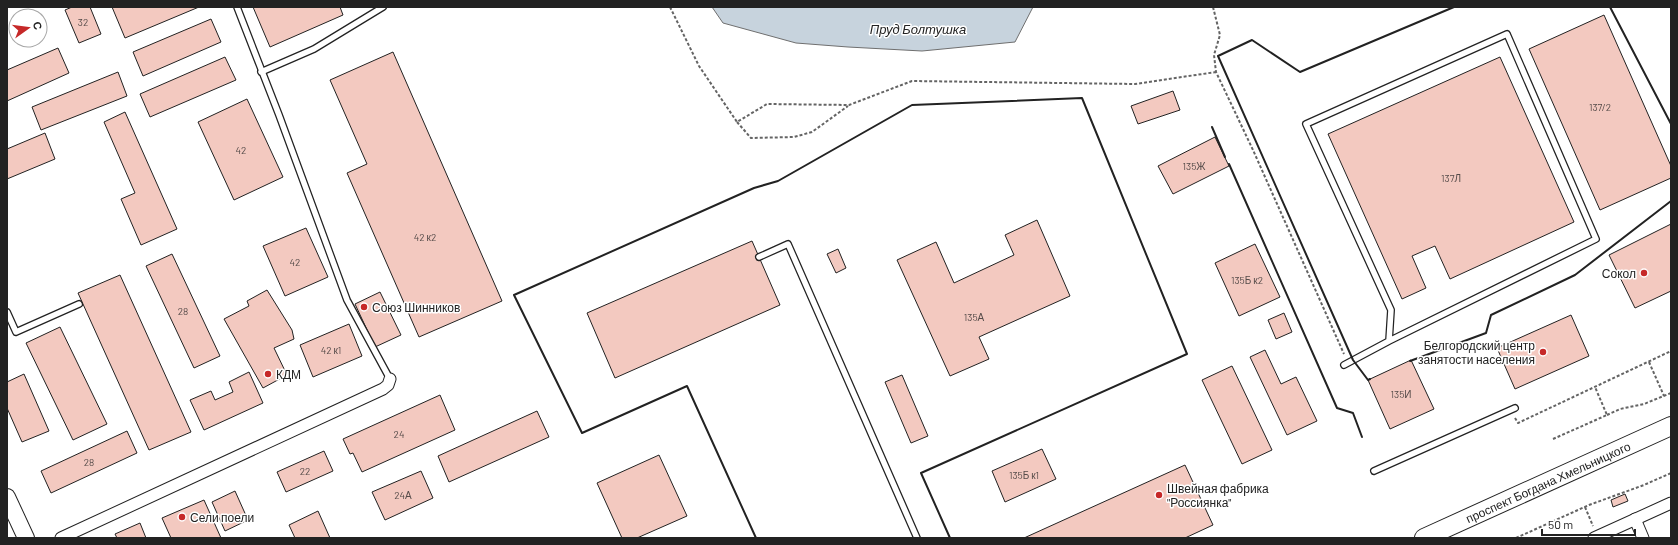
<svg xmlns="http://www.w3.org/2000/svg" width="1678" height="545" font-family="Barlow,sans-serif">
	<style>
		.water { fill: #c7d3dd; stroke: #6f6f6f }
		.building { fill: #f3c9c0; stroke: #222 }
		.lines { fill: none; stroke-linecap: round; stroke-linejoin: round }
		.lane-casing { stroke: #222; stroke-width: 8 }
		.street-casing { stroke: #222; stroke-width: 13 }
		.secondary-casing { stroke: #222; stroke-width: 18 }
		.primary-casing { stroke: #222; stroke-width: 20 }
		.path { stroke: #646464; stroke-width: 2; stroke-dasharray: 3 2; stroke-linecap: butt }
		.lane { stroke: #fff; stroke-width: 5.5 }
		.street { stroke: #fff; stroke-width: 11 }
		.secondary { stroke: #fff; stroke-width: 16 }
		.primary { stroke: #fff; stroke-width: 18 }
		.wall { stroke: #222; stroke-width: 2 }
		.poi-dot { fill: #c62828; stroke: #fff; stroke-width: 1.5 }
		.labels { text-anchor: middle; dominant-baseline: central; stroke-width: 3; stroke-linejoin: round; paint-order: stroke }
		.number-label { font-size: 10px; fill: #564c4a }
		.poi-label { font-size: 12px; fill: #222; stroke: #fff; text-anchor: start }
		.street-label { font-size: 12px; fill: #222; stroke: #fff }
		.water-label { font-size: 13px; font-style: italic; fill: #222; stroke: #fff }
	</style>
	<rect width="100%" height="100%" fill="#fff"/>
	<polygon class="water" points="712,7 1033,7 1015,42 922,51 848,47 796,43 723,23"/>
	<g class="building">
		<polygon points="72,7 90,7 101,34 79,43 65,10"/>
		<polygon points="112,7 199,7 125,38"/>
		<polygon points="253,7 340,7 343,15 270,47"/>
		<polygon points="1604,15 1671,166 1671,178 1600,210 1529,49"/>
		<polygon points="211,19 221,42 143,76 133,52"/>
		<polygon points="58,48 69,73 7,101 7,70"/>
		<polygon points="393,52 502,301 419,337 347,173 367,164 330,80"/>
		<polygon points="225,57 236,80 150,117 140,94"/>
		<polygon points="1500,57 1574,222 1450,279 1435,246 1412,256 1426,288 1402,299 1328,134"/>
		<polygon points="118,72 127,96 41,130 32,107"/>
		<polygon points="1173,91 1180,110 1138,124 1131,106"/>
		<polygon points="247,99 283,177 234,200 198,122"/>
		<polygon points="125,112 177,229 141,245 121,199 135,193 104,122"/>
		<polygon points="45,133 55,159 7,179 7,149"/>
		<polygon points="1215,137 1229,166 1173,194 1158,166"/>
		<polygon points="1037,220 1070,296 979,337 989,359 950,376 897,260 936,242 954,283 1014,255 1005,235"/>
		<polygon points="1671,224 1671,291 1635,308 1609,255"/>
		<polygon points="306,228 328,277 285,296 263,246"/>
		<polygon points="752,241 780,305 615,378 587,313"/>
		<polygon points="1255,244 1280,297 1239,316 1215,263"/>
		<polygon points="838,249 846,268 836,273 827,254"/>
		<polygon points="172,254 220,356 194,368 146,266"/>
		<polygon points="120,275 191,432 149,450 78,293"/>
		<polygon points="267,290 292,330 294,339 274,348 287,375 263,388 224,319 249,306 247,301"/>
		<polygon points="380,292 401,335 375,347 355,304"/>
		<polygon points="1284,313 1292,332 1276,339 1268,320"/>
		<polygon points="1571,315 1589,356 1515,389 1497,348"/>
		<polygon points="349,324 362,356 313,377 300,345"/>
		<polygon points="60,327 107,424 73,440 26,343"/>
		<polygon points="1265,350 1281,384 1296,377 1317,421 1287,435 1250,357"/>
		<polygon points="1411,360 1434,409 1390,429 1368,380"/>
		<polygon points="1232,366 1272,450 1242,464 1202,380"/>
		<polygon points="249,372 263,403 204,430 190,400 211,391 215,400 233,392 229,382"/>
		<polygon points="24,374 49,431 22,442 7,408 7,382"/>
		<polygon points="902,375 928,436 911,443 885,382"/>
		<polygon points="440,395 455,430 362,472 353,453 350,454 343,439"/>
		<polygon points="537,411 549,437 449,482 438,456"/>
		<polygon points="127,431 137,453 51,493 41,471"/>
		<polygon points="1042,449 1056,479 1005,502 992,471"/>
		<polygon points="324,451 333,471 286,492 277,472"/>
		<polygon points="659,455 687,516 637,538 622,538 597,483"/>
		<polygon points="1185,465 1213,525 1185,538 1024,538"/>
		<polygon points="421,471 433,498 385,520 372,492"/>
		<polygon points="235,491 248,520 225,531 212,502"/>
		<polygon points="1625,494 1628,501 1613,507 1611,500"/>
		<polygon points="204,500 221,538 171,538 162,518"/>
		<polygon points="318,511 330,538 295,538 289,525"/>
		<polygon points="140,523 146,538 117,538 115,534"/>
	</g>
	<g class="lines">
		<defs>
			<g id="lane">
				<polyline points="237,7 279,115 347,300 390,379"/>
				<polyline points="261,72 314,49 383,7"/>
				<polyline points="759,257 788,244 917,538"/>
				<polyline points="7,312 16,332 79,304"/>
				<polyline points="1344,365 1389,341 1391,310 1306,124 1507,34 1596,239 1389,341"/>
				<polyline points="1374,471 1515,408"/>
			</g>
			<g id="street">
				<polyline points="1635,519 1643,538"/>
				<polyline points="61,538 383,389 388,385 390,379"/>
				<polyline points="1594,538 1671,503"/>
			</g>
			<polyline id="secondary" points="7,497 26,538"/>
			<g id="primary">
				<path id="s1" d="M1424,538L1671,426"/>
			</g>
		</defs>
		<use href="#lane" class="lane-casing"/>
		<use href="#street" class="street-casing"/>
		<use href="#secondary" class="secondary-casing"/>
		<use href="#primary" class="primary-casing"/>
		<g class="path">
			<polyline points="670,7 699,66 737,122 767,104 849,105 912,81 1135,84 1216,72"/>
			<polyline points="1213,7 1220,35 1214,55 1216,72 1253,150 1344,354"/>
			<polyline points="737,122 751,138 794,137 812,132 848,106"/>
			<polyline points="1649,362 1664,396"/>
			<polyline points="1607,415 1620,409 1644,404 1671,393"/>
			<polyline points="1515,418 1518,423 1671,351"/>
			<polyline points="1553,439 1607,415 1595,387"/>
			<polyline points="1585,507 1593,526"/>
			<polyline points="1516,538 1589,505 1644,485 1671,473"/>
		</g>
		<use href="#lane" class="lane"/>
		<use href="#street" class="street"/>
		<use href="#secondary" class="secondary"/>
		<use href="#primary" class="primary"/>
		<g class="wall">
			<polyline points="1610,7 1671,124"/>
			<polyline points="1212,127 1225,157"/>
			<polyline points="1229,164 1337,408 1353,413 1362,437"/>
			<polyline points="1410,361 1486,333 1491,315 1575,275 1671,201"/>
			<polyline points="1370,379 1368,380 1353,360 1218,56 1252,40 1300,72 1454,7"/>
			<polyline points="756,538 687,386 582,433 514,295 754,188 778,181 912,105 1082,98 1187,354 921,473 950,538"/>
		</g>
	</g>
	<g class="poi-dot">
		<circle cx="1644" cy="273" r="4"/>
		<circle cx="364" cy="307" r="4"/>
		<circle cx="1543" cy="352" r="4"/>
		<circle cx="268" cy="374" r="4"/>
		<circle cx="1159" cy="495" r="4"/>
		<circle cx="182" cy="517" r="4"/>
	</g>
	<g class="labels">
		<g class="number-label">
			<text x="83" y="22">32</text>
			<text x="1600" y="107">137/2</text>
			<text x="241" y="150">42</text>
			<text x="1194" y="166">135Ж</text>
			<text x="1451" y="178">137Л</text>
			<text x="425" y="237">42 к2</text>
			<text x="295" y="262">42</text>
			<text x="1247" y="280">135Б к2</text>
			<text x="183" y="311">28</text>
			<text x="974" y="317">135А</text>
			<text x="331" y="350">42 к1</text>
			<text x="1401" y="394">135И</text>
			<text x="399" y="434">24</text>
			<text x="89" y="462">28</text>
			<text x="305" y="471">22</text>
			<text x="1024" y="475">135Б к1</text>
			<text x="403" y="495">24А</text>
		</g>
		<g class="poi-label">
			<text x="1636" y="273" text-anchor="end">Сокол</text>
			<text x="372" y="307">Союз Шинников</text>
			<text x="1535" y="345" text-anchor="end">Белгородский центр<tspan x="1535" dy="14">занятости населения</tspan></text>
			<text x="276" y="374">КДМ</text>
			<text x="1167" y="488">Швейная фабрика<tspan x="1167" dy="14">"Россиянка"</tspan></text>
			<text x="190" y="517">Сели поели</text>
		</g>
		<g class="street-label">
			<text stroke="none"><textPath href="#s1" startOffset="136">проспект Богдана Хмельницкого</textPath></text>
		</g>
		<g class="water-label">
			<text x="918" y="29">Пруд Болтушка</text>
		</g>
	</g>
	<rect width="1678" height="545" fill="none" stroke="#222222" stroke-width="16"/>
	<g transform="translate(28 28) rotate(76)"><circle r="19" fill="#ffffff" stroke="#a7a7a7"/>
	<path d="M0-3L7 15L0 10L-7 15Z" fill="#c62828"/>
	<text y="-6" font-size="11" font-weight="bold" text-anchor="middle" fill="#222222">С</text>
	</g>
	<path d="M1542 529v6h93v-6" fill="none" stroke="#222222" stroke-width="2"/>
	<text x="1548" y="529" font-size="12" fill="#222222" stroke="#ffffff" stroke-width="3" paint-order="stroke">50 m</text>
</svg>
